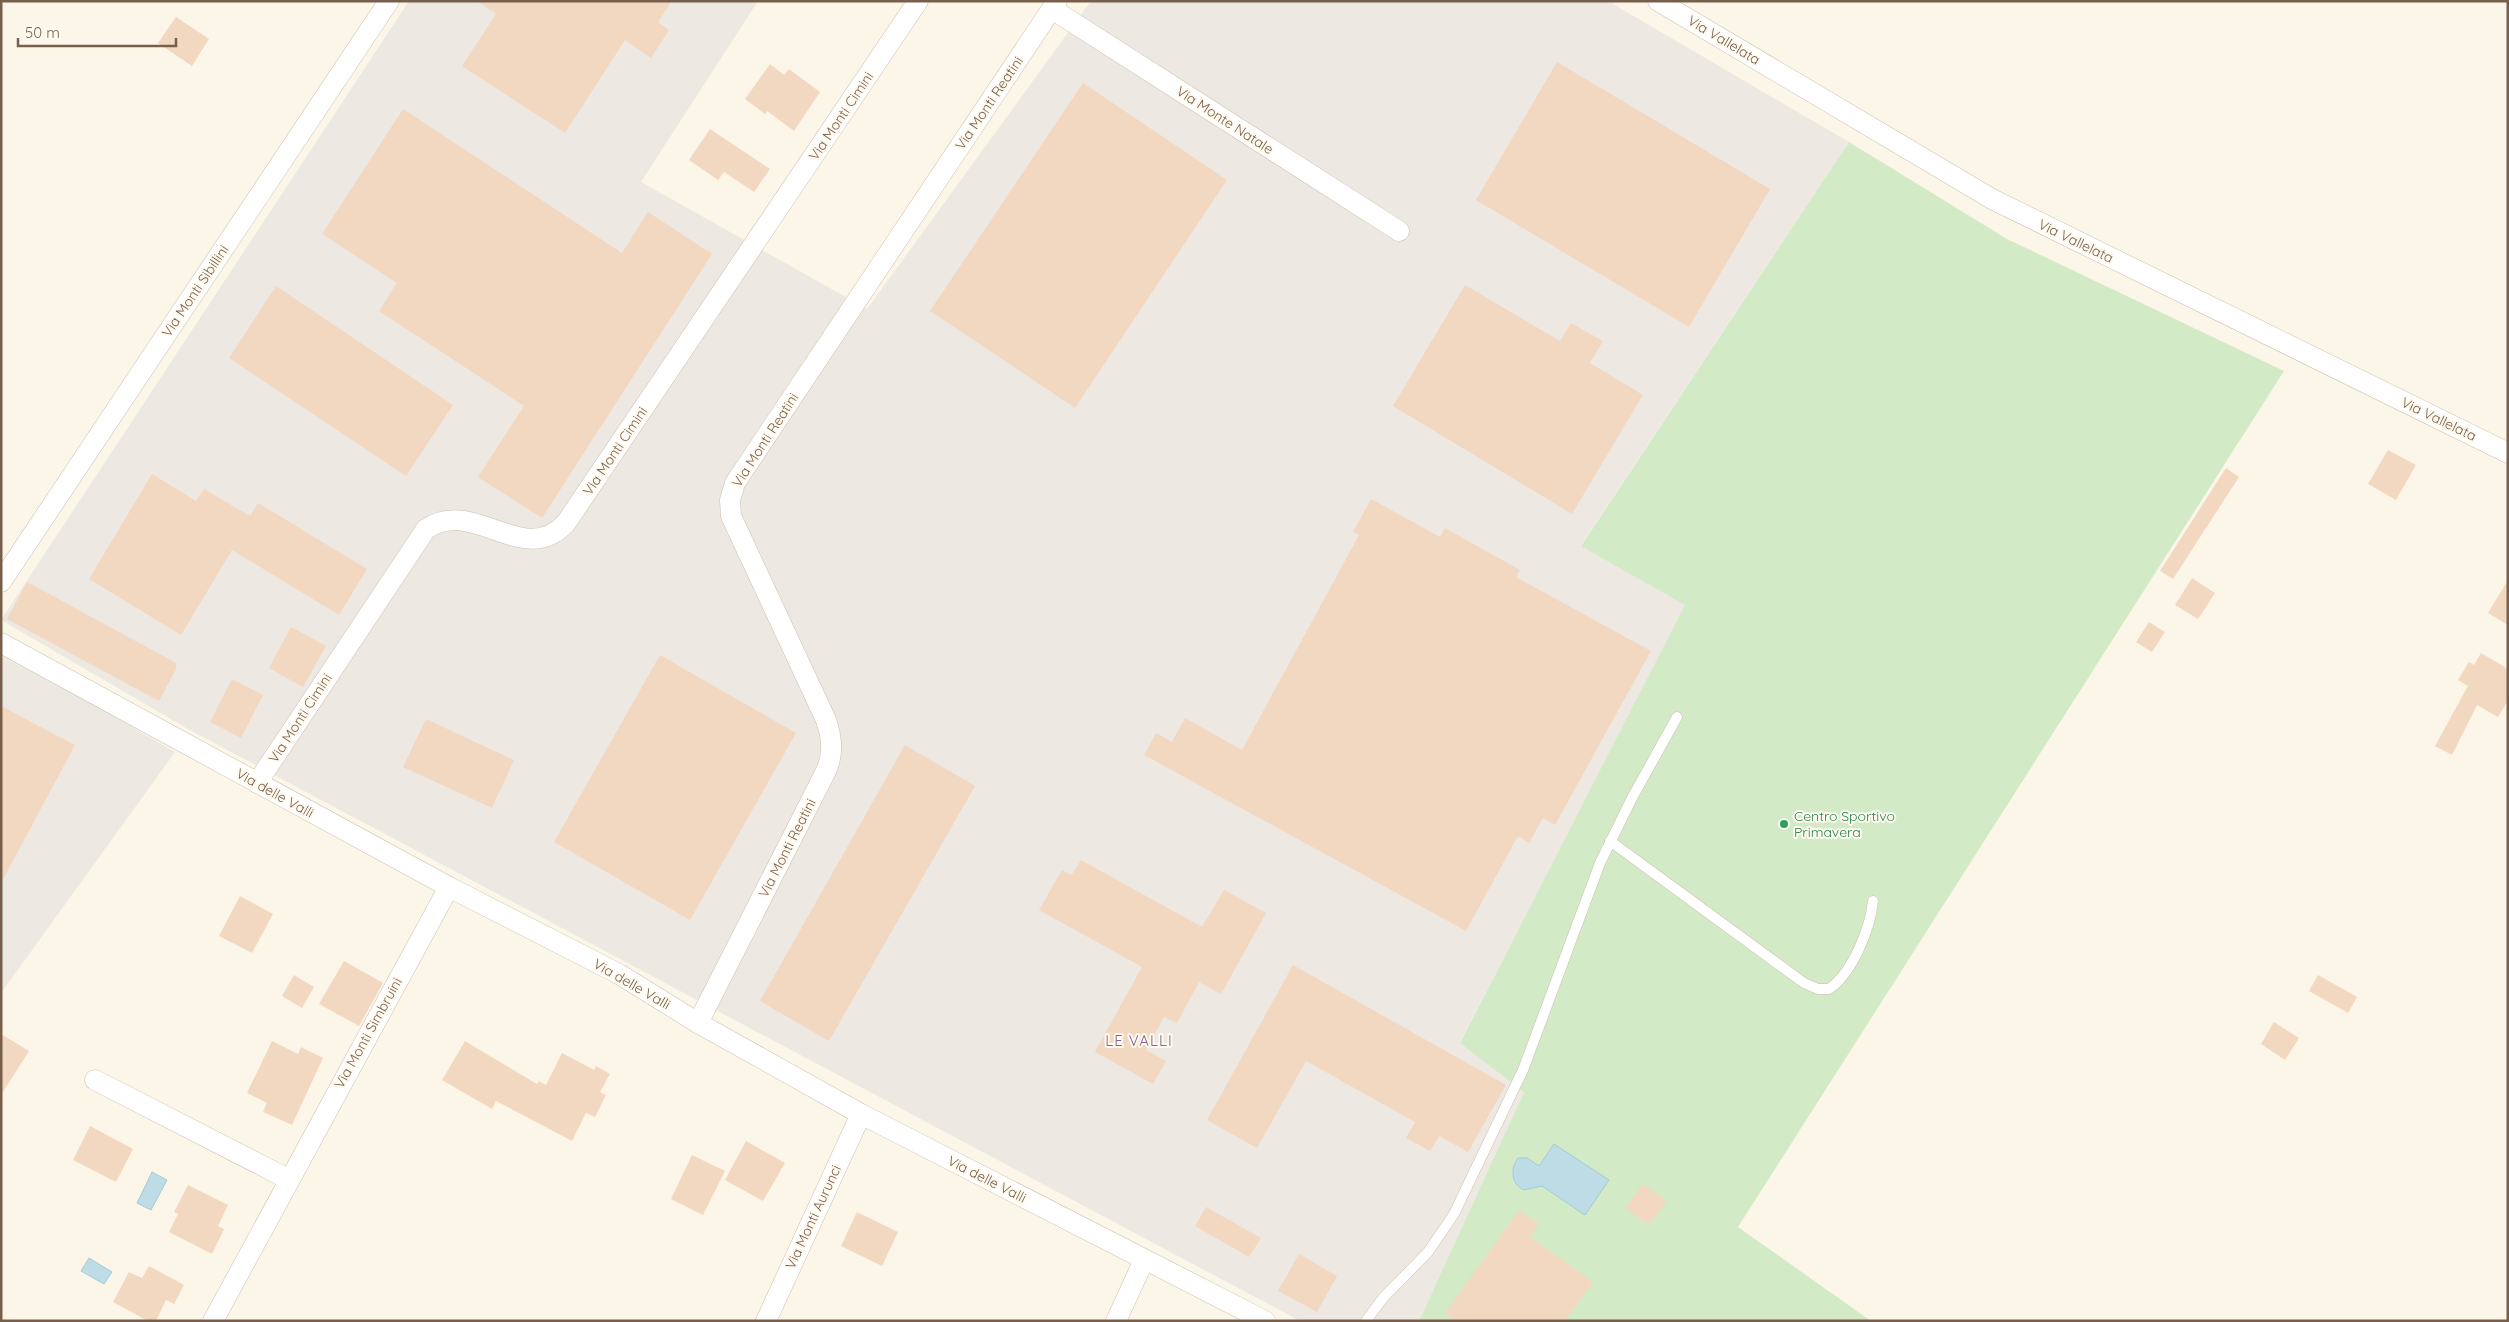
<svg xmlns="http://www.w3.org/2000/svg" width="2509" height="1322" font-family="Quicksand,sans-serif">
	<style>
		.industrial { fill: #ede8e2 }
		.green { fill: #d2eac6 }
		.water { fill: #bddce6; stroke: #a3cbd8 }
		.building { fill: #f2d8c0 }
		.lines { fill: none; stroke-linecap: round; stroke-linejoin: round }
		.service-casing { stroke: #cebfae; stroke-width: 11 }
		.minor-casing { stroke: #cebfae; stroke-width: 21 }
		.service { stroke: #fff; stroke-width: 10 }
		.minor { stroke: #fff; stroke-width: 20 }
		.leisure-dot { fill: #2e9e5b; stroke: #fffaef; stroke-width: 2 }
		.labels { text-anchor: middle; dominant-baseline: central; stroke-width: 4; stroke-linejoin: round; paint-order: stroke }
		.street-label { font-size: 14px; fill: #775f4c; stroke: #fffaef }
		.leisure-label { font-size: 14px; fill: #27864d; stroke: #fffaef; text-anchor: start }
		.neighbourhood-label { font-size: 15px; letter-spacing: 1px; fill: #886493; stroke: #fffaef }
	</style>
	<rect width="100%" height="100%" fill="#fcf6e8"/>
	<g class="industrial">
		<polygon points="409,1 758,1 641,182 867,309 1091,1 1608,1 1849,142 1581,545 1686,605 1460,1042 1524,1092 1419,1321 1300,1321 188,729 1,620"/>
		<polygon points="1,656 98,707 175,752 1,993"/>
	</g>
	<polygon class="green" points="1849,142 2007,239 2284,371 1738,1227 1871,1321 1419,1321 1524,1092 1460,1043 1685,605 1581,546"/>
	<g class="water">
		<path d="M1554,1144L1609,1180L1585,1215L1542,1186L1524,1190C1511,1184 1510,1169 1518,1158H1527L1539,1166Z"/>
		<polygon points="152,1172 167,1180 151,1210 137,1203"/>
		<polygon points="89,1258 112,1272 104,1284 81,1271"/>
	</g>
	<g class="building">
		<polygon points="477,1 672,1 658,22 669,30 651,58 625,40 565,133 462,66 496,14"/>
		<polygon points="176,17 209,39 192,66 158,43"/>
		<polygon points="1557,62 1770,189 1689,327 1476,200"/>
		<polygon points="770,64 784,75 789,69 820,92 794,131 767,111 765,114 745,99"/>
		<polygon points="1083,83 1227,180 1075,408 930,311"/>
		<polygon points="403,109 622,253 648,212 712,254 542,518 478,477 524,406 379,311 397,283 322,234"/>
		<polygon points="710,129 770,169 754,192 724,172 718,180 689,160"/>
		<polygon points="1465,285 1560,341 1571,323 1603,341 1590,363 1643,395 1572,514 1393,406"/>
		<polygon points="276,286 453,405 406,476 229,358"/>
		<polygon points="2388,450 2416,465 2396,500 2368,484"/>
		<polygon points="2226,468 2239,477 2173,579 2160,571"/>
		<polygon points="152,474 196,501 204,489 250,516 258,503 367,569 339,615 232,550 181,635 89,579"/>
		<polygon points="1371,499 1440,537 1445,528 1520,570 1516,577 1651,651 1555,825 1543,818 1529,843 1518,836 1466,931 1144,755 1156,733 1172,742 1185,718 1242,750 1359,535 1353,532"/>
		<polygon points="2192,578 2215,593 2198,619 2175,605"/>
		<polygon points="2508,580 2508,625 2488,613"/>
		<polygon points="27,582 176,663 176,669 159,701 7,619"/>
		<polygon points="2149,622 2165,632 2152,652 2136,642"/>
		<polygon points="291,627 326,646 303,687 269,668"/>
		<polygon points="2481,653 2508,669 2508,700 2498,717 2477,705 2452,755 2435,746 2468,686 2458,680 2469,662 2474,665"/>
		<polygon points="660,655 796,733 690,920 554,842"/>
		<polygon points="232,679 263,695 241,738 210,722"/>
		<polygon points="1,706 75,745 1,883"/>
		<polygon points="426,719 514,760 492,808 403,767"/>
		<polygon points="905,745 975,786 829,1041 760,1001"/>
		<polygon points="1081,860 1202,927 1224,890 1266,913 1221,994 1199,982 1177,1023 1164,1017 1146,1050 1166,1061 1153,1084 1095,1052 1142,967 1039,910 1062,870 1072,875"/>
		<polygon points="240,896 273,914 252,953 219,936"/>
		<polygon points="344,961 383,983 359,1026 319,1004"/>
		<polygon points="1293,965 1506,1085 1468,1152 1439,1136 1430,1151 1406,1138 1415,1122 1306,1061 1257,1148 1207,1120"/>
		<polygon points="294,975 314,987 302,1008 282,996"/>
		<polygon points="2318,975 2357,997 2348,1013 2309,991"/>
		<polygon points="2274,1022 2299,1038 2285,1060 2261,1044"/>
		<polygon points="1,1034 29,1051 1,1095"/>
		<polygon points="272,1041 298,1054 301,1047 323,1058 292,1125 263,1112 267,1103 247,1093"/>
		<polygon points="465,1041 537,1084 539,1081 546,1085 562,1053 594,1070 596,1066 610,1074 600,1092 606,1095 595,1117 586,1113 572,1141 496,1101 492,1109 442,1080"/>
		<polygon points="90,1126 133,1149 116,1182 73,1160"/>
		<polygon points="746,1141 785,1163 763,1201 725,1180"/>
		<polygon points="692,1155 725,1171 703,1215 671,1199"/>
		<polygon points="1643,1184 1667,1201 1649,1225 1625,1208"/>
		<polygon points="188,1185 228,1205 218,1226 224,1229 212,1254 169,1232 178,1214 174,1212"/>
		<polygon points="1206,1207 1261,1238 1249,1257 1195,1226"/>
		<polygon points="1519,1210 1539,1224 1530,1237 1593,1282 1565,1321 1455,1321 1445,1313"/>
		<polygon points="857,1212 898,1232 882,1266 841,1246"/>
		<polygon points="1299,1254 1337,1276 1317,1312 1278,1291"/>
		<polygon points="149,1266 184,1285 174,1304 166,1300 156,1321 148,1321 113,1302 129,1272 142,1278"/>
	</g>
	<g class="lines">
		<defs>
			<g id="service">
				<path d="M1610,841L1804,983L1818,989H1829C1853,972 1870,929 1873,901"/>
				<polyline points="1366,1321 1383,1298 1428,1252 1454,1214 1523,1070 1600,863 1632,798 1677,717"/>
			</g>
			<g id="minor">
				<polyline points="1658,1 1992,199 2508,453"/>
				<polyline points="1052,9 1399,231"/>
				<polyline points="1,582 389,1"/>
				<polyline points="1,643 449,887 619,974 698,1023 861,1114 1265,1321"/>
				<path d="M257,783L426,529C473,496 524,569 566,523L918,1"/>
				<path d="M698,1023L826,771C834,754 832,737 826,720L731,516L730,500L735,483L1057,1"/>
				<polyline points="95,1080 288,1179"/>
				<polyline points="213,1321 449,887"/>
				<polyline points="766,1321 861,1114"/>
				<polyline points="1116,1321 1144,1260"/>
			</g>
		</defs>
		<use href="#service" class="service-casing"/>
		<use href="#minor" class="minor-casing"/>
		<use href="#service" class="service"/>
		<use href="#minor" class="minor"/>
	</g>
	<circle class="leisure-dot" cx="1784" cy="824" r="5"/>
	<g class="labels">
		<g class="street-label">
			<text transform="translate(1724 40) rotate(31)">Via Vallelata</text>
			<text transform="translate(989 103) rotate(-56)">Via Monti Reatini</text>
			<text transform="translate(841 116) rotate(-56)">Via Monti Cimini</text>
			<text transform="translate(1225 120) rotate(33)">Via Monte Natale</text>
			<text transform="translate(2076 241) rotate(26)">Via Vallelata</text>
			<text transform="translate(195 291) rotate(-56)">Via Monti Sibillini</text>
			<text transform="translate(2439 419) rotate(26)">Via Vallelata</text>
			<text transform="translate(765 440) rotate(-57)">Via Monti Reatini</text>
			<text transform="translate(615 451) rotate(-56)">Via Monti Cimini</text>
			<text transform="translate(300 718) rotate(-57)">Via Monti Cimini</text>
			<text transform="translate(275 793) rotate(29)">Via delle Valli</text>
			<text transform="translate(787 848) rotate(-63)">Via Monti Reatini</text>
			<text transform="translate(632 984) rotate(30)">Via delle Valli</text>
			<text transform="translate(368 1033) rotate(-61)">Via Monti Simbruini</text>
			<text transform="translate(987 1179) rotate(27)">Via delle Valli</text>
			<text transform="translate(813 1217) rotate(-65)">Via Monti Aurunci</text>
		</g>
		<g class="leisure-label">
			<text x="1794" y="816">Centro Sportivo<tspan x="1794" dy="16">Primavera</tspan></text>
		</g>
		<g class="neighbourhood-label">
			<text x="1139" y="1040">LE VALLI</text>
		</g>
	</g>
	<rect width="2509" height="1322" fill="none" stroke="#775f4c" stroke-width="5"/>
	<path d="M18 38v8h158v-8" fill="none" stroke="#775f4c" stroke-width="2.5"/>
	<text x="25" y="38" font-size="15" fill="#775f4c" stroke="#fffaef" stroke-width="4" paint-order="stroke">50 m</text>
</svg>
